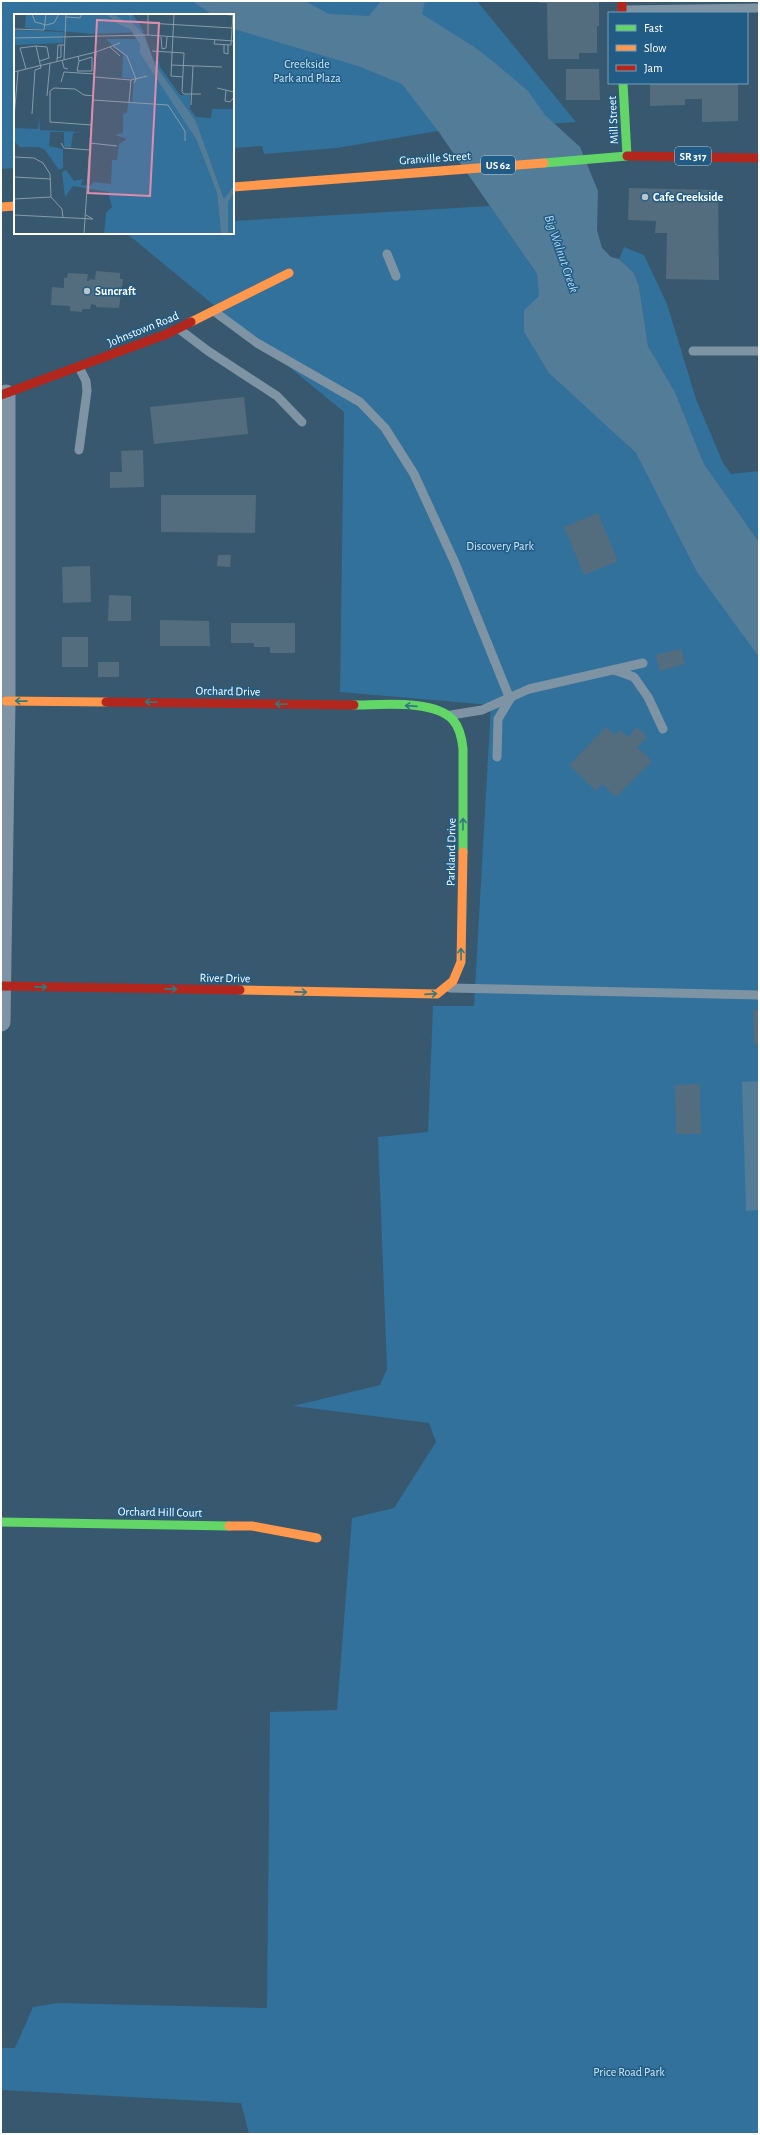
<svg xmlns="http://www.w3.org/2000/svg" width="760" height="2135" font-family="'Alegreya Sans',sans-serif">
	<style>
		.green { fill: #32719b }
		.water { fill: #527c98 }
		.building { fill: #536d7f }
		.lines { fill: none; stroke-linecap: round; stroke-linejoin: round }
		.lane { stroke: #7e94a4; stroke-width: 9 }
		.street { stroke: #7e94a4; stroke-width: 19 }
		.fast { stroke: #63d668; stroke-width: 9 }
		.slow { stroke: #ff974d; stroke-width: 9 }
		.jam { stroke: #b3261e; stroke-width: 9 }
		.oneway { stroke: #317a7e }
		.poi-dot { fill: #b9c5cc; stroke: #205c85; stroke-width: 1.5 }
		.labels { text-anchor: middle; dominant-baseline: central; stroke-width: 3; stroke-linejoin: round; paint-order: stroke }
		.shield { fill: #205c85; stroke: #bcceda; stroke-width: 1 }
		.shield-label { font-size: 11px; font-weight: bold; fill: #fff }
		.park-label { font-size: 12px; fill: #cde7f7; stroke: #205c85 }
		.street-label { font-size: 12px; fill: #fff; stroke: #205c85 }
		.poi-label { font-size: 12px; font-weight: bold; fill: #fff; stroke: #205c85; text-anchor: start }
		.water-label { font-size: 13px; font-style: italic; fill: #b4d9f1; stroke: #205c85 }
		.inset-road { fill: none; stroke: #879ba8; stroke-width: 1 }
		.view { fill: #e08cad; fill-opacity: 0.15; stroke: #e08cad; stroke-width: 2 }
		.inset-edge { fill: none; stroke: #fff; stroke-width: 2 }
	</style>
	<rect width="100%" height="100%" fill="#37586e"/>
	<g class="green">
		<polygon points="1,1 477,1 576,122 438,131 337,148 264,154 262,146 233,148 233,15 15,15 15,168 1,169"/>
		<polygon points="490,206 537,274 539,292 622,440 636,453 759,631 759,2134 249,2134 241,2103 1,2090 1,2048 15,2048 33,2007 58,2003 267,2008 270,1712 337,1710 352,1518 394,1508 436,1442 429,1423 293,1406 380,1385 387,1369 378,1137 428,1132 433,1006 474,1006 491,705 340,692 344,412 126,233 233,233 233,221"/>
		<polygon points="624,247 644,255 667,304 696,399 723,463 731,474 759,471 759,542 704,464 675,392 648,346 639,286 634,273 619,259"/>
	</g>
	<g class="water">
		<polygon points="192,1 305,1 329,14 369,16 381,1 425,1 422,14 476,48 495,63 528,91 545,115 580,147 598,191 597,230 602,248 611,257 619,259 634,273 639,286 648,346 675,392 704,464 759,542 759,657 697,572 636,453 549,373 524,332 524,310 539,296 537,274 438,131 402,84 358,66 234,29 233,15 213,15"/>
		<polygon points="759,1081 759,1210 746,1211 742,1082"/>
	</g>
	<g class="building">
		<polygon points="539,1 599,1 599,26 597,26 597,53 579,53 579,59 548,59 547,3 539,3"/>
		<polygon points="566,69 599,69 600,100 566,100"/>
		<polygon points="650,83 738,83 738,121 702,122 702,99 685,99 685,105 650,106"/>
		<polygon points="629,188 718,190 719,280 666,279 667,233 655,233 656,221 628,220"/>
		<polygon points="96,271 120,273 120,279 123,279 119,308 96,307 96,305 91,304 90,309 82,309 82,312 70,311 70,306 51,305 52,287 64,288 64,278 67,278 68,273 88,274 87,281 89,281 90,279 95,280"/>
		<polygon points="244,397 248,434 154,444 150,407"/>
		<polygon points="143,450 144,487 110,488 110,472 122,472 121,451"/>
		<polygon points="161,495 256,495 255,533 161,532"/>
		<polygon points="598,513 618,561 584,575 564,527"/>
		<polygon points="218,555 231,555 230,567 217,566"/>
		<polygon points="90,566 91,602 63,603 62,567"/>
		<polygon points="109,595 131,596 131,621 108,621"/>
		<polygon points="160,620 209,621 210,646 160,646"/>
		<polygon points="231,623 295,623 295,653 270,653 270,647 254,647 254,643 231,643"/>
		<rect x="62" y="637" width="26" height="30"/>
		<polygon points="681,649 685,664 660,671 656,655"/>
		<rect x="98" y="662" width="21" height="15"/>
		<polygon points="606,727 615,735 620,730 628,737 637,727 647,737 637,747 652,761 616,797 602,784 596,791 569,765"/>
		<polygon points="759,1009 759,1044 754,1045 753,1010"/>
		<polygon points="700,1084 701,1134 676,1134 675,1085"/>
	</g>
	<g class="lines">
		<g class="lane">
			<polyline points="622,10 759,8"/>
			<polyline points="387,254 396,276"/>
			<polyline points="215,312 257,343 360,402 385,428 414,474 455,563 510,699"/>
			<polyline points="179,329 208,351 277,396 302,422"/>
			<polyline points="693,351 759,351"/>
			<polyline points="79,367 86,381 87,391 79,450"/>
			<polyline points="614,670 634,677 648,697 663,729"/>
			<polyline points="451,715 482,710 529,689 643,663"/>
			<polyline points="497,757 498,719 510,699"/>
			<polyline points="450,988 759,995"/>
		</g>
		<polyline class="street" points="1,1022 6,701 6,394"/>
		<g class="fast">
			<polyline points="544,163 627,156 623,83"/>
			<path d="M354,705C380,705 435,699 453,720C460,728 462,739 463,749V852"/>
			<polyline points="1,1522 229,1526"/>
		</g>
		<g class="slow">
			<polyline points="233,187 544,163"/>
			<polyline points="1,207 15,206"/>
			<polyline points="191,322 289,273"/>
			<polyline points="6,701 106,702"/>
			<polyline points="240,990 437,994 453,981 461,962 463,852"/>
			<polyline points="229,1526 252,1526 317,1538"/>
		</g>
		<g class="jam">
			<polyline points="622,1 622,13"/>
			<polyline points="627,156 759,158"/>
			<polyline points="1,395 167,334 191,322"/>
			<polyline points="106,702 354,705"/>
			<polyline points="2,986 240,990"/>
		</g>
	</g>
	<defs><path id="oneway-shaft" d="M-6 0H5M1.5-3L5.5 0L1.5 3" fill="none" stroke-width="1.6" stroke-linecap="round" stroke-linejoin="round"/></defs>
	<g class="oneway">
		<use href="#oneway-shaft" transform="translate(21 701) rotate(-179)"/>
		<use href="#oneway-shaft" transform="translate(151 702) rotate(-179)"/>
		<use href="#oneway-shaft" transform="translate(281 704) rotate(-179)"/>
		<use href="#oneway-shaft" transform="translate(411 706) rotate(-176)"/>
		<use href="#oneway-shaft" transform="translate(463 824) rotate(-89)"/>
		<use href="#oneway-shaft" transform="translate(461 954) rotate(-90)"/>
		<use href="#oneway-shaft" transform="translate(41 987) rotate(1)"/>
		<use href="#oneway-shaft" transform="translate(171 989) rotate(1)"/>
		<use href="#oneway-shaft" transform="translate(301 992) rotate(1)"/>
		<use href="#oneway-shaft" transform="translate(431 994) rotate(-4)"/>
	</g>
	<g class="poi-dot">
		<circle cx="645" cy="197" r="4"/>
		<circle cx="87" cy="291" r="4"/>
	</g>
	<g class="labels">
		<g class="shield">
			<rect x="675" y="147" width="36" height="18" rx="3"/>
			<rect x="481" y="156" width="34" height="18" rx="3"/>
		</g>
		<g class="shield-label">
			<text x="693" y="156">SR 317</text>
			<text x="498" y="165">US 62</text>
		</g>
		<g class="park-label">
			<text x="307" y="64">Creekside<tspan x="307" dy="14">Park and Plaza</tspan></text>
			<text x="500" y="546">Discovery Park</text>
			<text x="629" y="2072">Price Road Park</text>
		</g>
		<g class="street-label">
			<text transform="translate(613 120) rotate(-93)">Mill Street</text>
			<text transform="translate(435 158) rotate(-4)">Granville Street</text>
			<text transform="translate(143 329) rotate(-22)">Johnstown Road</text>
			<text transform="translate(228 691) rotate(1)">Orchard Drive</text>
			<text transform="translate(451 852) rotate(-89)">Parkland Drive</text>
			<text transform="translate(225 978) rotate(1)">River Drive</text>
			<text transform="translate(160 1512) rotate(1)">Orchard Hill Court</text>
		</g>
		<g class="poi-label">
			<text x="653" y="197">Cafe Creekside</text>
			<text x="95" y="291">Suncraft</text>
		</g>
		<g class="water-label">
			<text transform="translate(561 254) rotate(71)">Big Walnut Creek</text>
		</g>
	</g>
	<g transform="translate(14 14)">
		<rect width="220" height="220" fill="#37586e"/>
		<path d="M12,0H119L130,18L79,20L11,14ZM0,16L50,18L49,29L0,31ZM92,25H122L182,125L203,179L206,211L213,215L210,185L182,107L141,51L133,29L140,47H145L146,53L166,81H176V95L182,103L197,104L198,95H220L219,220H85L90,219L92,199L98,193L94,178L59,172L51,183L48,158L52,156L60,167L69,165L67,171L76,172L80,168L97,170L98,146H103L105,130L113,125L101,121L109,119V100L113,99L114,89H118L120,65L108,64L109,41ZM25,103L26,116L68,118L59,119L57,134L50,132V118H36L35,132L49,135V154L45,156L31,136L25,133H6L0,127V114L24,115Z" fill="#32719b"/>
		<path d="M93,0H99L113,9L117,5L114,0H117L118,9L130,20L141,51L182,107L210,185L220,172V178L214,188V220H207L203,179L182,125L126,39V31L116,15L102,9Z" fill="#527c98"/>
		<path class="inset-road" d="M18,0L21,8L32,11L40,9L45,0M160,0L157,62L169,63M204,0L219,1M52,3L66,4L68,0M134,9L218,14M0,15L30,16L32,0M134,21L220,27M147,23L148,35L152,34L153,23M0,24L134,21V0M201,26L200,30L217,31L219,0M210,31V39L214,40V31M22,32L33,33L35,44L26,47M99,32L113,42L122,65L120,69M96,33L106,42M138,37L170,39L168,78L170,80H187M64,42L65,47L78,43V57H63L65,47M43,44L47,43V31M48,46L50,54L54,55M50,46L52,0M43,47L44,31H51M157,51L208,53M12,55L6,34L22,32L27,54L21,56M0,58L82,38L106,29M81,63L117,66L133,62M47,68L50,58L81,60M203,74L220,78M212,76L211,87L216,88L220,83M33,82L36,49M79,86L154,91L171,117V127M115,88L117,66M177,91L179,52M18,100L21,56M0,104L4,57M78,111L36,108V77L40,74L61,75L70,81L80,82M47,129L50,134L76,136M76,129L103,132M0,143L20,144L29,149L36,160L37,183L48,195L49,204M0,163L37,165M0,185L37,183M0,201L79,205L72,201M70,220L82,38"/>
		<path class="view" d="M83,6L145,9L136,182L74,179Z"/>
		<rect width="220" height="220" class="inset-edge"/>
	</g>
	<rect width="760" height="2135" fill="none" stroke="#ffffff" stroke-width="4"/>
	<rect x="608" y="12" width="140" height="72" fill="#205c85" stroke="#799db6"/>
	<rect x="616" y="25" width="20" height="6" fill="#63d668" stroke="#799db6"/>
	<text x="644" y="32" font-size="12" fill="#ffffff">Fast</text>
	<rect x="616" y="45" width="20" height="6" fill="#ff974d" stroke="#799db6"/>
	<text x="644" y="52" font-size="12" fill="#ffffff">Slow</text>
	<rect x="616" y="65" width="20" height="6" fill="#b3261e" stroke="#799db6"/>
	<text x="644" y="72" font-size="12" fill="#ffffff">Jam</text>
</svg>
